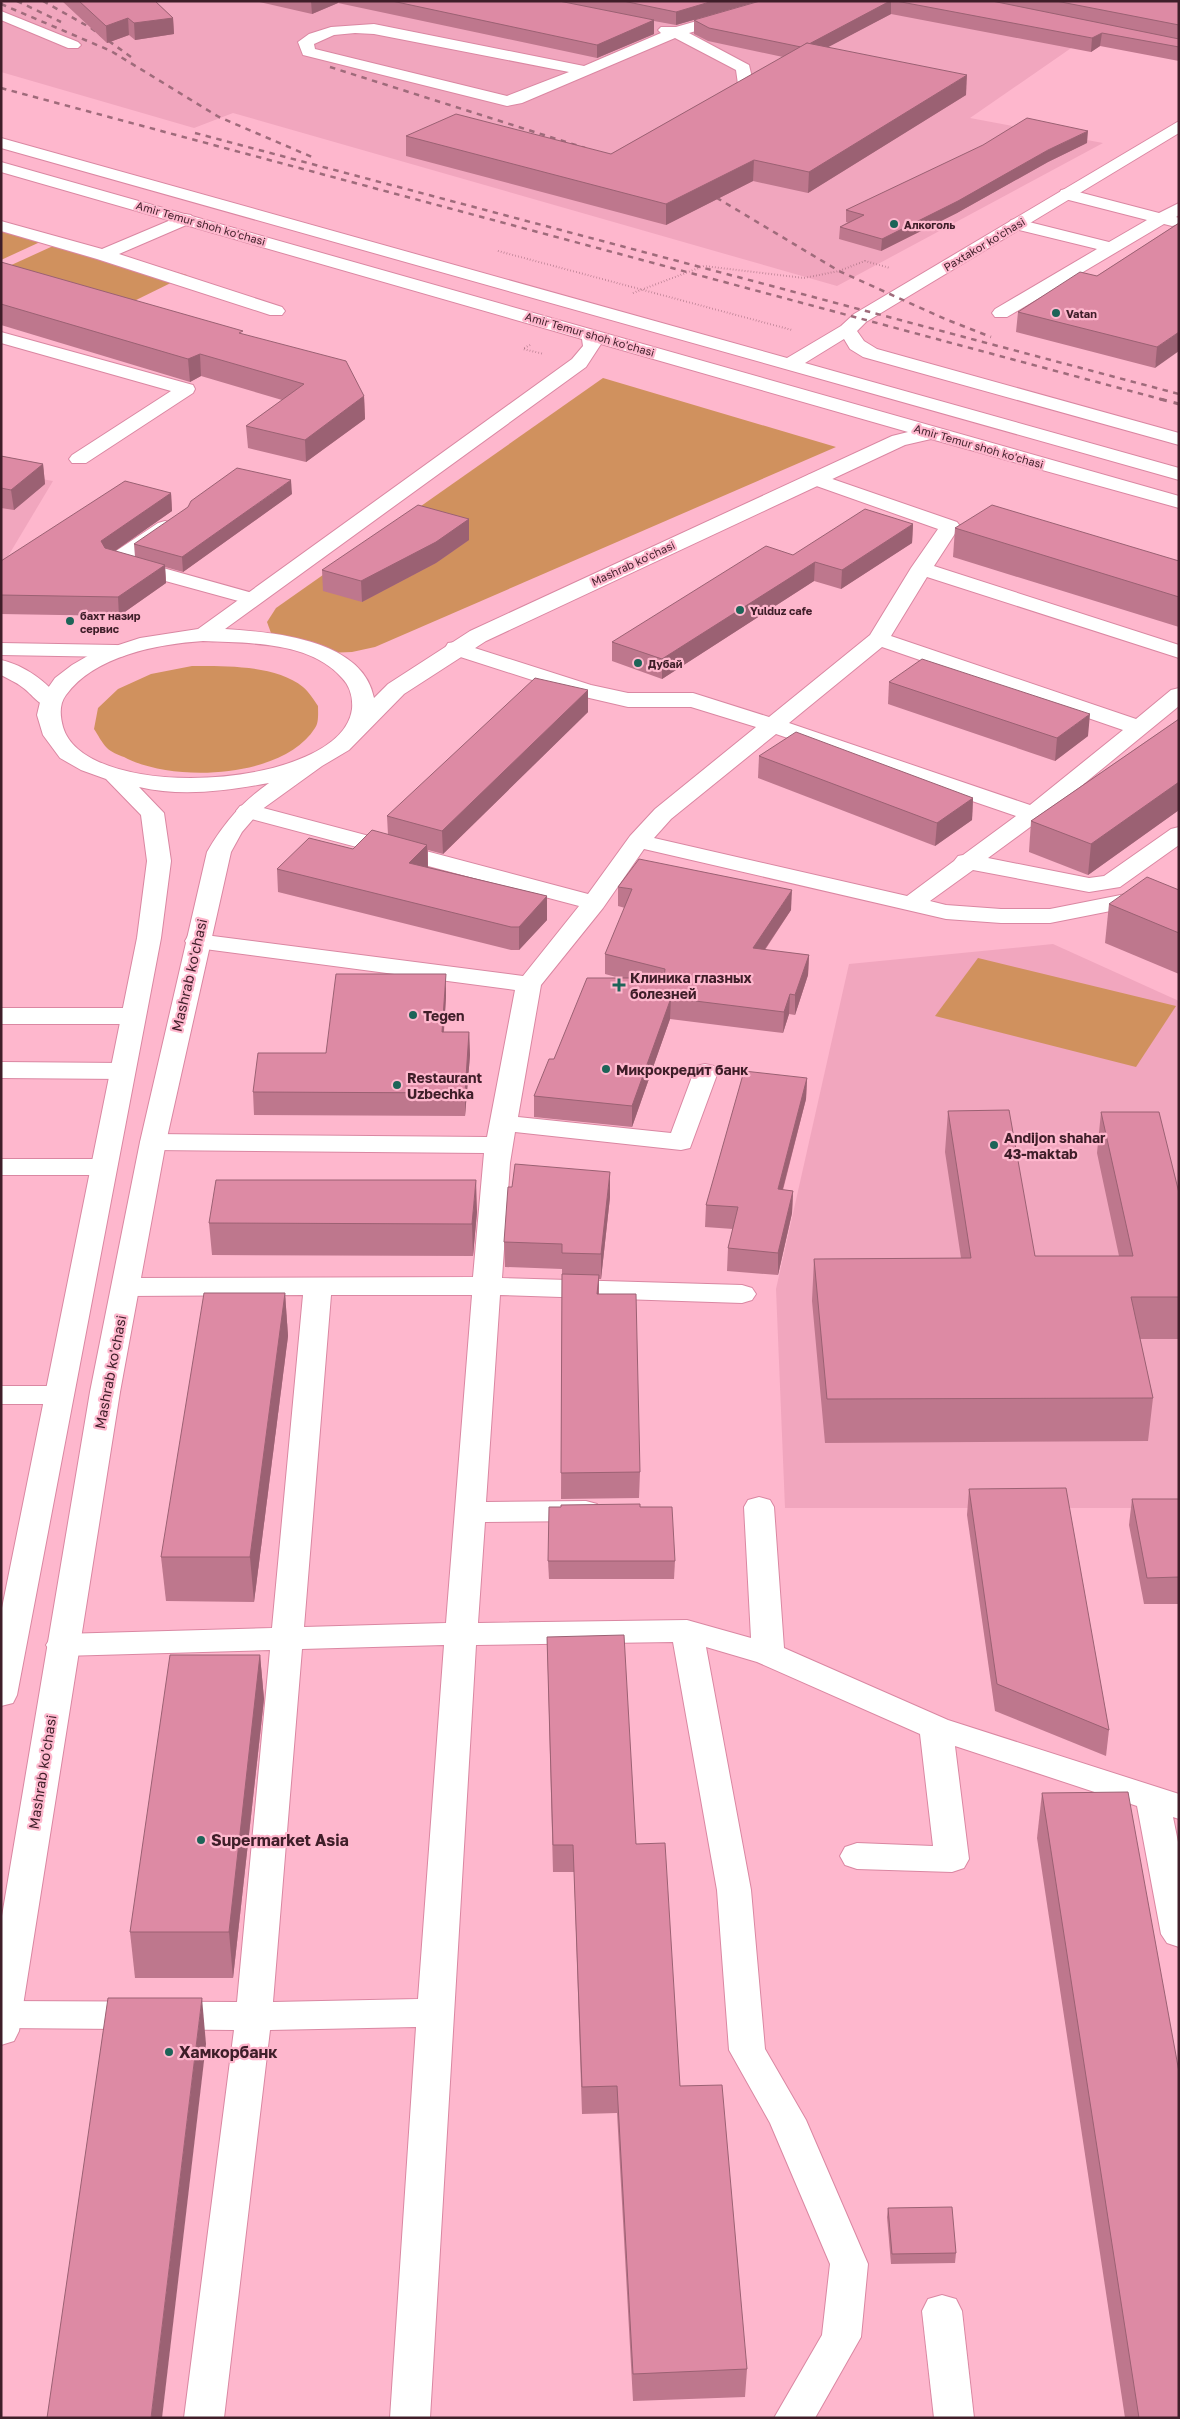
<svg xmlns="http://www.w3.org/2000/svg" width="1180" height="2419" font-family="'Golos Text',sans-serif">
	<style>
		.built { fill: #f1a6be }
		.green { fill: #d0915e }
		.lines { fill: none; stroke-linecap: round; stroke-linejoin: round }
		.minor-casing { stroke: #da87a2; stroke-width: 2 }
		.major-casing { stroke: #da87a2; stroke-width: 2 }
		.path { stroke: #9a6777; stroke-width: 2; stroke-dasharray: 0.5 2.5; stroke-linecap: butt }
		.minor { fill: #fff; fill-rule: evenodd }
		.major { fill: #fff; fill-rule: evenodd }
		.rail-far1 { stroke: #9f6b7b; stroke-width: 2.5; stroke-dasharray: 5.5 5.5; stroke-linecap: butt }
		.rail { stroke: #9f6b7b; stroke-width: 3; stroke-dasharray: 7 7; stroke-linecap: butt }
		.wall { fill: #be778d }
		.shaded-wall { fill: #9b6173 }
		.building { fill: #dd8aa4; stroke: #9b6173 }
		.poi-dot { fill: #1d6458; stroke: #feb7cd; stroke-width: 2 }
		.labels { text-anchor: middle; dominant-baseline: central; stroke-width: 4.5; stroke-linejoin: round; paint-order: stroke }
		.far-street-label { font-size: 11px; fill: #3f1e29; stroke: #feb7cd }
		.far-poi-label { font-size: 11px; font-weight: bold; fill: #3f1e29; stroke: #feb7cd; text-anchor: start }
		.street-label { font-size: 14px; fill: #3f1e29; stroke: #feb7cd }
		.poi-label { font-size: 14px; font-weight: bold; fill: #3f1e29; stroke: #feb7cd; text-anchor: start }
		.near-poi-label { font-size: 16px; font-weight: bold; fill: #3f1e29; stroke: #feb7cd; text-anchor: start }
	</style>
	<rect width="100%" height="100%" fill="#feb7cd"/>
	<g class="built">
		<polygon points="1,1 930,1 1090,35 970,118 1103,143 837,286 233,113 194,128 1,72"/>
		<polygon points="1,472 53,481 1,568"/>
		<polygon points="1053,944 1179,1001 1179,1508 785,1508 776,1289 849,964"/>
	</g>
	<g class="green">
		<polygon points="1,223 51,237 1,260"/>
		<polygon points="64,241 187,275 130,303 7,267"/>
		<polygon points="603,378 836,447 375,647 352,652 327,653 287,641 271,633 267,622 276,608"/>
		<path d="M192,666C226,666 276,665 303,687C309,692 314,700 318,706C318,712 319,723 315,728C283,779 172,783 124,757C118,755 111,752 107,748C102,743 98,735 94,729L98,708L118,689L151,674Z"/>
		<polygon points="978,958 1176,1006 1136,1067 935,1016"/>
	</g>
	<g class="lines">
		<defs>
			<g id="minor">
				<path d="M767,1H791L789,4L689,33L749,65L754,86L752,89L721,107L713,102L738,84L736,70L675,38L522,103L507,106L303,55L298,42L309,34L331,27L374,24L584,66L661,33L658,30L661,27H676ZM355,33L374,34L569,72L507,96L315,49L314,44L334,35Z"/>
				<polygon points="1,11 78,42 81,45 78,48 68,48 1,20"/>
				<polygon points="1067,189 1159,213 1179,203 1179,215 1176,217 1179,218 1179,224 1172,226 1164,224 1007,317 995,317 992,313 995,309 1097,249 1011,228 1008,224 1011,220 1017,219 1109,242 1147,220 1061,198 1059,194 1061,190"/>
				<polygon points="185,214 191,215 194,219 191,223 119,254 282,307 285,311 282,315 270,315 97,259 1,231 1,221 102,249"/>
				<polygon points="1,332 193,385 195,389 193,393 86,463 72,463 69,459 72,455 171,391 1,343"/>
				<path d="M815,473L957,522L960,526L934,566L1179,645V658L927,577L891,636L1136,719L1171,690L1179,688V706L1041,819L988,858L1089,878L1104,876L1171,829L1179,827V845L1120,887L1089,892L973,870L930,901L946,905L1001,909H1050L1156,888L1179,892V906L1156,902L1050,923H1001L946,919L644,849L603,908L541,985L518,1117L671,1133L696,1066L705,1064L714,1066L718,1072L690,1148L681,1150L515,1132L510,1163L502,1278L742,1285L752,1288L756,1294L752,1300L742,1303L500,1295L486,1502L586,1501L597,1504L601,1511L597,1518L586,1521L485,1522L478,1623L687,1620L751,1638L744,1507L748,1500L759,1497L770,1500L774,1507L784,1648L948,1720L1179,1794V1819L1173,1817L1179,1847V1947L1167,1943L1161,1934L1137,1806L955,1746L969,1859L964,1868L952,1872L857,1869L845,1865L840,1856L845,1847L857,1843L933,1846L920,1734L757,1662L706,1647L751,1890L765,2049L806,2120L868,2264L861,2337L815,2418H774L822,2335L830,2264L770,2123L729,2050L717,1890L673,1642L476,1645L430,2418H390L416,2027L270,2030L224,2418H184L234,2030L4,2028L1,2027V2001L237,2002L270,1650L62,1656L51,1653L46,1645L51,1637L62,1634L272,1628L303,1295L126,1296L116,1293L112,1287L116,1281L126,1278L473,1277L484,1153L153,1150L144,1148L140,1142L144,1136L153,1134L487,1137L515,990L197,948L188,946L185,941L188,936L197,934L523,976L579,906L240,816L236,811L240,806L248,804L588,894L630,836L655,809L756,727L691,707H628L585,697L448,653L445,648L448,643L456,642L591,685L628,693H693L769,717L870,635L911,568L938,529L808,483L805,479L808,475ZM882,647L1123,730L1030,805L789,723ZM776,734L1016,816L963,855L958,856L954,861L907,896L654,838L671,819ZM331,1295H472L446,1623L304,1627ZM444,1645L418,1999L273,2002L302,1649Z"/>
				<polygon points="165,521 172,523 175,527 172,531 131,559 260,595 264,599 260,603 253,605 107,565 104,561 107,557 158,523"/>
				<polygon points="1,643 116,645 124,646 127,651 124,656 116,657 1,655"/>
				<path d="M1,660C24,665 48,682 61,701L58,706C40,710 35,696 22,687C16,682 8,679 1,675Z"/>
				<polygon points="1,1008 132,1008 141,1011 145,1016 141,1021 132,1024 1,1024"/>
				<polygon points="1,1062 122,1063 131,1065 135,1071 131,1077 122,1079 1,1078"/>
				<polygon points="1,1159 103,1159 113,1161 117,1167 113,1173 103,1175 1,1175"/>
				<polygon points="1,1386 59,1386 69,1388 74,1395 69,1402 59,1404 1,1404"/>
				<polygon points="942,2295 956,2299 962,2311 974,2418 934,2418 922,2311 928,2299"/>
			</g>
			<g id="major">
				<polygon points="1179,121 1179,133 866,322 857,331 864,341 877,349 1179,433 1179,445 863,357 850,349 844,339 805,363 1179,468 1179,480 1,148 1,138 787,358 841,326 854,314"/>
				<path d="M1,162L1179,496V508L931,439L905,445L486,641L404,694L349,750L322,766L261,810L242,832L231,852L166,1142L120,1392L19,2031L14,2041L1,2045V1922L90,1392L140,1142L207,852C224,823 242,802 269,783C225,791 182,797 139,787L164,813L171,861L161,938L17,1695L13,1703L1,1706V1613L137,938L147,861L141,815L106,779L81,770L60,758L43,735L37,715L41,698L55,678L72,665L91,654L140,638L198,629L572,359L583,346L582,339L1,172ZM601,344L908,432L892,436L470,631L388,684L374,698C363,639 272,632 225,629L586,367ZM203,641C247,643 310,641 342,678C350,686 353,698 352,709C342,789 86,805 63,727C60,716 59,704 66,695C94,656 158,644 203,641Z"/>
			</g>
		</defs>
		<use href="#minor" class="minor-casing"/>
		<use href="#major" class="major-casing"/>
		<g class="path">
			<polyline points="498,251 792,330"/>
			<polyline points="633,293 704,266 804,278 839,271 865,261 890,268"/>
			<polyline points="530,345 523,349 544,354"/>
		</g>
		<use href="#minor" class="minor"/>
		<use href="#major" class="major"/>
		<g class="rail-far1">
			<polyline points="17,1 61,22"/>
			<polyline points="43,1 91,28 135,60"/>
			<polyline points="1,4 111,51 219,117 312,157"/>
			<polyline points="330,67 585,148"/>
			<polyline points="1,88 1164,400"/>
			<polyline points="195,133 1179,394"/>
			<polyline points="707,192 839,271 945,319 991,337"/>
		</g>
		<polyline class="rail" points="1160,399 1179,404"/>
	</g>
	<g class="wall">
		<polygon points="62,1 155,1 173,18 174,34 135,40 129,35 107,43"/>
		<polygon points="255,1 759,1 676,25 654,21 654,34 597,58 338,3 312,14"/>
		<polygon points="760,1 1179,1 1179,61 1100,46 1091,52 891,14 827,47 966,95 808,193 753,181 666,225 406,156 406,136 611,154 783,57 708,41 694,34 694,20"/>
		<polygon points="1087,143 1048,162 957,213 881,251 839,239 840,227 848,222 846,222 846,210"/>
		<polygon points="1179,223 1155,368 1016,332 1018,312 1097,276"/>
		<polygon points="1,262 244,335 364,396 365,419 306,462 248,448 246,426 282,400 201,376 190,382 1,325"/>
		<polygon points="1,456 43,464 45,484 14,510 1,508"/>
		<polygon points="171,493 172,511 115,551 135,557 134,544 292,494 183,572 165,567 166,583 119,616 1,614 1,561"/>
		<polygon points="913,524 912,543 841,589 814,581 662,679 612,661 612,642 793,555"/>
		<polygon points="955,528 1179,561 1179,627 953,557"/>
		<polygon points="469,540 436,563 362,602 323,591 322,570"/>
		<polygon points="889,682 1088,736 1055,761 888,704"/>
		<polygon points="588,690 588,712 443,854 428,850 428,867 547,896 547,920 519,950 511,950 278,892 277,869 353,849 388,835 387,816"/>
		<polygon points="1179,719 1179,810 1088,875 1029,852 1031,821"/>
		<polygon points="759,756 973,798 972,820 935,846 758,778"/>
		<polygon points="618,887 791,910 765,950 809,955 808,975 795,1015 789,1014 783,1033 670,1019 632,1127 534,1117 534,1096 554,1059 620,978 605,974 605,954 625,908 618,906"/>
		<polygon points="1179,890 1179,974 1105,943 1109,904"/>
		<polygon points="446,997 444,1032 469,1032 470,1055 465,1116 254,1115 253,1092 326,1053"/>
		<polygon points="807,1078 806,1099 783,1190 793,1191 792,1213 778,1275 727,1271 728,1248 733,1229 705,1227 706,1205"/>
		<polygon points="948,1111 1035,1256 1119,1256 1097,1153 1101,1112 1179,1193 1179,1339 1140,1339 1153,1398 1148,1441 825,1443 812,1301 814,1259 961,1258 945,1152"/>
		<polygon points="610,1197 601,1279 599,1279 599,1294 640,1472 639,1498 561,1499 562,1269 505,1267 504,1242"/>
		<polygon points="477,1212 473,1256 212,1255 209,1223"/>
		<polygon points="285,1293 288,1336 254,1602 166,1601 161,1557"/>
		<polygon points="969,1489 1109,1730 1106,1756 995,1711 967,1515"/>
		<polygon points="1132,1499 1179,1499 1179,1604 1144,1604 1129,1525"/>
		<polygon points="640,1507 675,1561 674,1579 549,1579 548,1561"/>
		<polygon points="547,1637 636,1844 680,2086 747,2369 745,2397 633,2401 617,2113 582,2114 574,1872 553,1872"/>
		<polygon points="260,1655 264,1699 233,1978 135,1978 130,1932"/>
		<polygon points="1042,1793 1179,2418 1125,2418 1037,1838"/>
		<polygon points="888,2208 956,2253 955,2263 891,2264 887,2217"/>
	</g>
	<g class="shaded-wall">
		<polygon points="311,1 338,1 338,3 312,14"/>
		<polygon points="713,1 759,1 676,25 676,12"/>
		<polygon points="890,1 891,1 891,14 802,61 802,47"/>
		<polygon points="128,18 129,35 107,43 106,26"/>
		<polygon points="173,18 174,34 135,40 134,23"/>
		<polygon points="654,20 654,34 597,58 597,45"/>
		<polygon points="1102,33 1100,46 1091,52 1092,38"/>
		<polygon points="967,75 966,95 808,193 809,172"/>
		<polygon points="1088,131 1087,143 1048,162 957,213 881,251 882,239 1048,150"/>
		<polygon points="754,160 753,181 666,225 666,204"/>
		<polygon points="1179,332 1179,351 1155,368 1157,347"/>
		<polygon points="200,354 201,376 190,382 188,359"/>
		<polygon points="364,396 365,419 306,462 305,440"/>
		<polygon points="43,464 45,484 14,510 11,490"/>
		<polygon points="291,480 292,494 183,572 182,557"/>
		<polygon points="171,493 172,511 102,560 101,541"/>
		<polygon points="469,519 469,540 436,563 362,602 361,581"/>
		<polygon points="913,524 912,543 841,589 842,570"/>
		<polygon points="815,562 814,581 662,679 662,659"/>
		<polygon points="165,565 166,583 119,616 118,597"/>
		<polygon points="588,690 588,712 443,854 442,831"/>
		<polygon points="1090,714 1088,736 1055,761 1057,738"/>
		<polygon points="1179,782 1179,810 1088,875 1091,844"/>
		<polygon points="973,798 972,820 935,846 937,823"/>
		<polygon points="427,845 428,868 409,863"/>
		<polygon points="792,890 791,910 752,968 753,948"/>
		<polygon points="547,896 547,920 519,950 519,927"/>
		<polygon points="809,955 808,975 795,1015 795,995"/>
		<polygon points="446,974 446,997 442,1055 442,1032"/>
		<polygon points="790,994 789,1014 783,1033 784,1012"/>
		<polygon points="671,998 670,1019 632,1127 632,1106"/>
		<polygon points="469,1032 470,1055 465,1116 465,1093"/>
		<polygon points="807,1078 806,1099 777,1211 778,1189"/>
		<polygon points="610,1172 610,1197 601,1279 601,1254"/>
		<polygon points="476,1180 477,1212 473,1256 472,1224"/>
		<polygon points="793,1191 792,1213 778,1275 778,1253"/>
		<polygon points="599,1275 598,1300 597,1294"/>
		<polygon points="285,1293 288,1336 254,1602 250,1557"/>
		<polygon points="260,1655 264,1699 233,1978 229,1932"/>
		<polygon points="202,1998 206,2044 162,2418 151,2418"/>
	</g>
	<g class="building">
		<polygon points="79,1 155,1 173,18 134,23 128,18 106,26"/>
		<polygon points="392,1 559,1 654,20 597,45"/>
		<polygon points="623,1 713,1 676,12"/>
		<polygon points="760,1 890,1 809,44 807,43 801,47 709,28 694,20"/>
		<polygon points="896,1 992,1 1179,39 1179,47 1102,33 1092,38"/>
		<polygon points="1056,1 1179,1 1179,25"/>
		<polygon points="807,43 967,75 809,172 754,160 666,204 406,136 456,114 611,154"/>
		<polygon points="1027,118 1088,131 1048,150 958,201 882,239 840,227 864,215 846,210 983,145"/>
		<polygon points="1179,223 1179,332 1157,347 1018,312 1080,272 1097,276"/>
		<polygon points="1,262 243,331 239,333 346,361 364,396 305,440 246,426 304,384 200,354 188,359 1,304"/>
		<polygon points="1,456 43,464 11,490 1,488"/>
		<polygon points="237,468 291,480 182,557 134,544 188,507 191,501"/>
		<polygon points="125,481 171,493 101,541 105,548 165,565 118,597 1,595 1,561"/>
		<polygon points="418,505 469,519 436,542 361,581 322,570"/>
		<polygon points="992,505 1179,561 1179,597 955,528"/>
		<polygon points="865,509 913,524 842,570 815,562 662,659 612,642 766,546 793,555"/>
		<polygon points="922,659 1090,714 1057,738 889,682"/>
		<polygon points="535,678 588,690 442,831 387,816"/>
		<polygon points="1179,719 1179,782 1091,844 1031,821"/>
		<polygon points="796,732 973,798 937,823 759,756"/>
		<polygon points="372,830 427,845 409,863 547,896 519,927 511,927 277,869 309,838 353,849"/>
		<polygon points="639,859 792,890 753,948 809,955 795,995 790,994 784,1012 671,998 632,1106 534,1096 549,1059 554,1059 587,978 664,978 665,969 605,954 632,889 618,887"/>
		<polygon points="1147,877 1179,890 1179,933 1109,904"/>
		<polygon points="336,974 446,974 442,1032 469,1032 465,1093 253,1092 258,1053 326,1053"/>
		<polygon points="744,1071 807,1078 778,1189 793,1191 778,1253 728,1248 738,1207 706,1205"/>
		<polygon points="1009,1110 1035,1256 1133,1256 1101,1112 1159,1112 1179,1193 1179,1297 1131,1297 1153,1398 827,1399 814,1259 971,1258 948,1111"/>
		<polygon points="515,1164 610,1172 601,1254 562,1253 562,1244 504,1242 508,1187 512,1187"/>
		<polygon points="216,1180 476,1180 472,1224 209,1223"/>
		<polygon points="562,1274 599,1275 597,1294 636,1294 640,1472 561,1473"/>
		<polygon points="204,1293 285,1293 250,1557 161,1557"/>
		<polygon points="1066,1488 1109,1730 997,1684 969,1489"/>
		<polygon points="1132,1499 1179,1499 1179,1577 1147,1578"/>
		<polygon points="640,1504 640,1507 672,1507 675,1561 548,1561 549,1507 561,1507 561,1505"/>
		<polygon points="624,1635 636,1844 665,1843 680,2086 722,2085 747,2369 633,2374 617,2086 582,2087 573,1845 553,1845 547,1637"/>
		<polygon points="170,1655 260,1655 229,1932 130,1932"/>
		<polygon points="1128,1792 1179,2072 1179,2418 1139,2418 1042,1793"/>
		<polygon points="108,1998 202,1998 151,2418 47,2418"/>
		<polygon points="952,2207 956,2253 892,2254 888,2208"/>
	</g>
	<g class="poi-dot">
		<circle cx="894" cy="224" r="5"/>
		<circle cx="1056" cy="313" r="5"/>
		<circle cx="740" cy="610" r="5"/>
		<circle cx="70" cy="621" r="5"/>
		<circle cx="638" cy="663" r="5"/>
		<path d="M616.5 977.5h5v5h5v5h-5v5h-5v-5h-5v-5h5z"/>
		<circle cx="413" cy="1015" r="5"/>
		<circle cx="606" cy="1069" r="5"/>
		<circle cx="397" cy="1085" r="5"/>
		<circle cx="994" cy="1145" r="5"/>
		<circle cx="201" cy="1840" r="5"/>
		<circle cx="169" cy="2052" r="5"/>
	</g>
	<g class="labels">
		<g class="far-street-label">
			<text transform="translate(201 223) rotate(16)">Amir Temur shoh ko'chasi</text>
			<text transform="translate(984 244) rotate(-31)">Paxtakor ko'chasi</text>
			<text transform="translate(590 334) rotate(16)">Amir Temur shoh ko'chasi</text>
			<text transform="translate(979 446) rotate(16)">Amir Temur shoh ko'chasi</text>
			<text transform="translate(633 563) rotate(-25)">Mashrab ko'chasi</text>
		</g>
		<g class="far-poi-label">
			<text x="904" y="224">Алкоголь</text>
			<text x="1066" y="313">Vatan</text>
			<text x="750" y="610">Yulduz cafe</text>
			<text x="80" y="615">бахт назир<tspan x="80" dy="13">сервис</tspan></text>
			<text x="648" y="663">Дубай</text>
		</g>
		<g class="street-label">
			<text transform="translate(189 975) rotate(-77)">Mashrab ko'chasi</text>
			<text transform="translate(110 1372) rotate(-79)">Mashrab ko'chasi</text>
			<text transform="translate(42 1772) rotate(-81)">Mashrab ko'chasi</text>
		</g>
		<g class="poi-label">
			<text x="630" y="977">Клиника глазных<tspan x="630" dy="16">болезней</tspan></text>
			<text x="423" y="1015">Tegen</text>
			<text x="616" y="1069">Микрокредит банк</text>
			<text x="407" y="1077">Restaurant<tspan x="407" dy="16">Uzbechka</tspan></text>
			<text x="1004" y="1137">Andijon shahar<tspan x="1004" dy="16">43-maktab</tspan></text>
		</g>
		<g class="near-poi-label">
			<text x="211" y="1840">Supermarket Asia</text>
			<text x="179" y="2052">Хамкорбанк</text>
		</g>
	</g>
	<rect width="1180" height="2419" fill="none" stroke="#3f1e29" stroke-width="5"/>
</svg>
